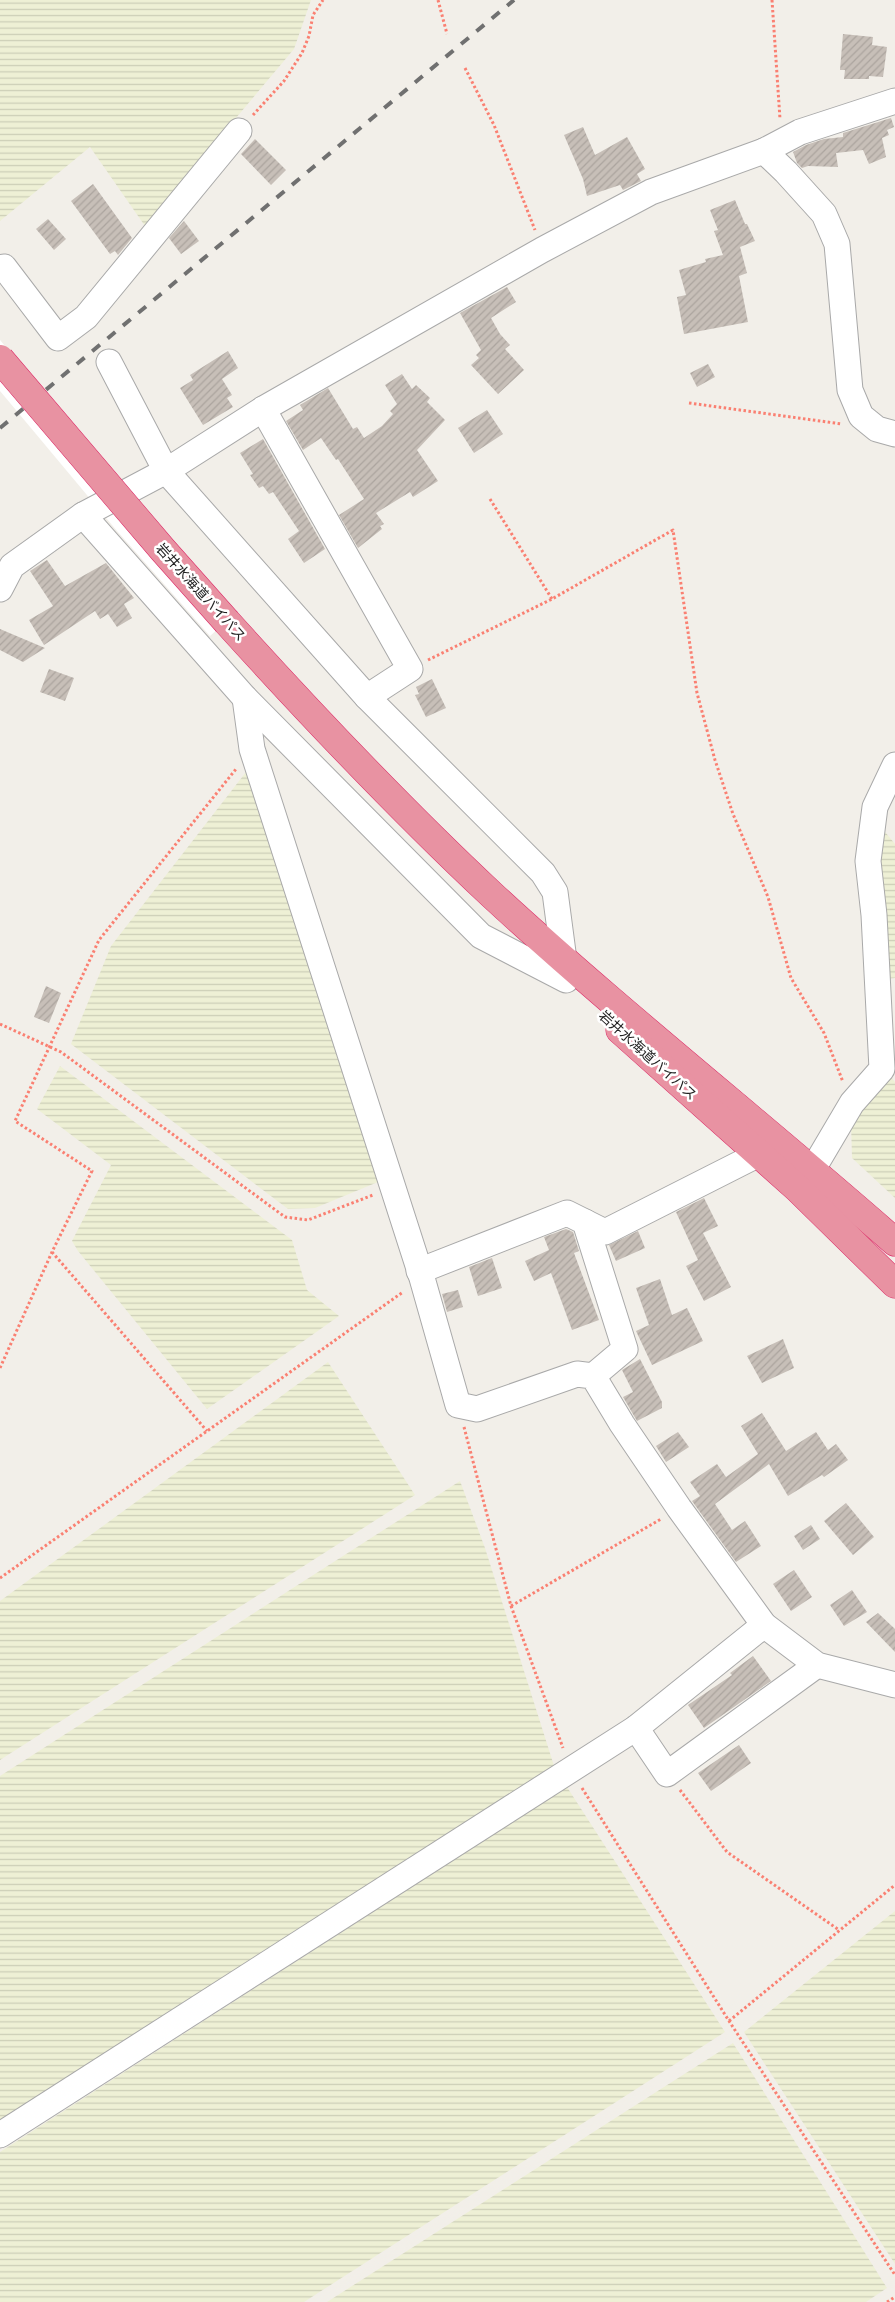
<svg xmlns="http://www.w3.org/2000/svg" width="895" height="2302" font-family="'Roboto Condensed','Noto Sans JP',sans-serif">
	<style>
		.farmland { fill: url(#farmland-rules) }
		.pier { fill: #fff }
		.building { fill: url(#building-hatch) }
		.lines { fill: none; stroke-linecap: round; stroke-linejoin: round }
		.minor-casing { stroke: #a9a9a9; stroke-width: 27 }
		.highway-casing { stroke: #dc2a67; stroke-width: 29 }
		.path { stroke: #fa8072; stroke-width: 3; stroke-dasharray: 2.5 2.5; stroke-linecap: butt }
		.minor { stroke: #fff; stroke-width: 25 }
		.highway { stroke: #e892a2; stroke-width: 28 }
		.rail { stroke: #707070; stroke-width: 4; stroke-dasharray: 10 10; stroke-linecap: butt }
		.highway-bridge-casing { stroke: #dc2a67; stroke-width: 29; stroke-linecap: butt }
		.highway-bridge { stroke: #e892a2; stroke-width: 28 }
		.labels { text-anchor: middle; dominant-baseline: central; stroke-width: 5; stroke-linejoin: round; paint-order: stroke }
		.street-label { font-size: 14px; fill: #222; stroke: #fff }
	</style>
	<defs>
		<pattern id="farmland-rules" width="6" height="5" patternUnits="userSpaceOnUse" patternTransform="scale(1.25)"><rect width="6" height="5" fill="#eef0d5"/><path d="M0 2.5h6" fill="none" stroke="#ccceb7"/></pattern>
		<pattern id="building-hatch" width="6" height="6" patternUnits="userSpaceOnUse" patternTransform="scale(1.25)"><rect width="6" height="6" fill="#c7bfb8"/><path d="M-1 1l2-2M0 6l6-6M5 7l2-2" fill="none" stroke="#aba49e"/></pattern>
	</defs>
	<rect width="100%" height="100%" fill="#f2efe9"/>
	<g class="farmland">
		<polygon points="0,0 311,0 294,49 145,226 90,147 0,221"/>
		<polygon points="246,772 378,1182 315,1208 288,1209 71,1044 111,946"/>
		<polygon points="881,827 895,844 895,978 886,979 878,890"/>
		<polygon points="60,1066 292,1240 307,1290 339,1316 207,1409 78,1251 72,1241 111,1165 37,1109"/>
		<polygon points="890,1076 895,1082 895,1198 852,1158 851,1122"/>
		<polygon points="328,1362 415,1495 0,1760 0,1601"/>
		<polygon points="460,1481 485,1548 555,1769 0,2121 0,1776"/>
		<polygon points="567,1787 725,2032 304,2302 0,2302 0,2152"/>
		<polygon points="895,1911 895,2264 744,2032"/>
		<polygon points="733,2043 887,2288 866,2302 327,2302"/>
	</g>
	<polygon class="pier" points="0,340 139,506 235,614 210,636 117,531 0,391"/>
	<g class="building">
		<polygon points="843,34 873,37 872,45 887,47 883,77 869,76 869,79 844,79 845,70 840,70"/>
		<polygon points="891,118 894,127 887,130 889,135 882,138 886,157 869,164 863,150 836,153 838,167 808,166 802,168 797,163 793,152 806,145 824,139 843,137 843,133"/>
		<polygon points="583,127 595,155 627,137 645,169 637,174 641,181 623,190 620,185 587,196 583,179 564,135"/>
		<polygon points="255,139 286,170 271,185 241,154"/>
		<polygon points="93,184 132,238 118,255 115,251 110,254 71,201"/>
		<polygon points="735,200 745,224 747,224 755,241 740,247 747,273 739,276 748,322 684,334 677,297 686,295 679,270 706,262 705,259 723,255 714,231 718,230 710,210"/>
		<polygon points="48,219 66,239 54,250 36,229"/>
		<polygon points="184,221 199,241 181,254 169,238"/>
		<polygon points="507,287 516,302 491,318 500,334 510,345 505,349 524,370 498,394 471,365 479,358 476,355 481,350 460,313"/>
		<polygon points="228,351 238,368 222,379 232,395 227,398 233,407 203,425 180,388 193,380 190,375"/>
		<polygon points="708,364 715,377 697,387 690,373"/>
		<polygon points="402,374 412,389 416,385 430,398 427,402 445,420 417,450 438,481 413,497 410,492 376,513 384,524 380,526 382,529 358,548 339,515 364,499 338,459 336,460 321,438 303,450 286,421 303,410 300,405 328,388 353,429 357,427 364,438 382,426 393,414 390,411 397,404 385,385"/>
		<polygon points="487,410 503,434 474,453 458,428"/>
		<polygon points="263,439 325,549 304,563 288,539 299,531 273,492 269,494 263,486 259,488 250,475 253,474 240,453"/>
		<polygon points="47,560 65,586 106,563 134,598 124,604 132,618 117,627 108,614 100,619 95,611 44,645 29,620 53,606 30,571"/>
		<polygon points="0,629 45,648 23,662 0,650"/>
		<polygon points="49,669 74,678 65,701 40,692"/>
		<polygon points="432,679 446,708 426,717 415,695 419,694 416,687"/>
		<polygon points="46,986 61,993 49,1023 34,1017"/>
		<polygon points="704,1198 718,1226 703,1233 731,1287 704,1301 686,1266 698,1260 676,1212"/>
		<polygon points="566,1229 573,1232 579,1251 574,1253 599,1320 572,1330 551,1273 534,1281 525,1261 549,1250 544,1237"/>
		<polygon points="638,1231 645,1248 616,1261 609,1245"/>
		<polygon points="492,1258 502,1288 478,1296 469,1267"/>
		<polygon points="660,1279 672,1315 687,1308 703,1341 652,1365 636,1331 649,1325 636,1288"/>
		<polygon points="458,1290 463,1307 447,1312 442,1294"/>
		<polygon points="783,1339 794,1368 762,1383 747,1356"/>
		<polygon points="640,1359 662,1402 662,1408 637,1421 623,1397 633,1392 622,1370"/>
		<polygon points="762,1413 786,1451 816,1432 828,1450 836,1444 848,1460 824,1477 822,1475 788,1496 769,1464 715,1504 732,1530 745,1521 761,1546 736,1562 692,1501 700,1496 690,1482 717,1464 726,1477 758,1454 741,1426"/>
		<polygon points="678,1432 689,1447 666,1462 656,1446"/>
		<polygon points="846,1503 874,1537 853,1555 824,1521"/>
		<polygon points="811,1525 820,1539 803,1550 794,1536"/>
		<polygon points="794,1570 812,1597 791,1611 773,1584"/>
		<polygon points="852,1590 867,1612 844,1626 830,1605"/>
		<polygon points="878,1613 895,1629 895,1652 866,1622"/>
		<polygon points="753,1656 771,1681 704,1728 688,1705 732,1675 730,1673"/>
		<polygon points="739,1745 751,1763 711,1791 698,1773"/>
	</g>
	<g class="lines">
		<defs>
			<g id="minor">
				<polyline points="764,151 786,172 824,214 837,244 850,390 861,416 877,429 895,434"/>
				<polyline points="4,267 58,338 86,317 239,131"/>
				<polyline points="109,362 166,471 367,697 543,873 555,892 564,960"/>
				<polyline points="263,409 410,669 367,697"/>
				<polyline points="83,515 245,698 481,936 566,980"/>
				<polyline points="0,589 12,566 83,515 166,471 263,409 542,250 651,192 764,151 800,132 895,101"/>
				<polyline points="245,698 252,749 422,1278 458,1405 477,1409 577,1374 593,1376 622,1424 679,1508 764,1625 817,1665 895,1685"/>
				<polyline points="799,1185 813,1169 852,1103 882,1069 874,915 868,861 875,807 895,765"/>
				<polyline points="585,1222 605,1232 759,1154"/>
				<polyline points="419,1271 567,1213 585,1222 625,1349 593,1376"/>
				<polyline points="636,1728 667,1774 817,1665"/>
				<polyline points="0,2135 636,1728 764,1625"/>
			</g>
			<g id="highway">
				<path d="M227,622C312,716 399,808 492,895C622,1015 762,1125 895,1242"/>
				<polyline points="620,1030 797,1188 895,1284"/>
			</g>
		</defs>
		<use href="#minor" class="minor-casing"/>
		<use href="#highway" class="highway-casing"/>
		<g class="path">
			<polyline points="438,0 447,34"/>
			<polyline points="772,0 780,119"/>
			<polyline points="465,68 494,125 535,230"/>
			<polyline points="253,115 284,81 302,53 309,36 313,15 323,0"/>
			<polyline points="689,403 842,424"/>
			<polyline points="490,499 552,599"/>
			<polyline points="428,660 552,599 673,530 697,693 715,760 733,814 768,897 791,978 824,1033 843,1082"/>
			<polyline points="0,1024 61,1052 285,1217 308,1220 373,1195"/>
			<polyline points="52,1252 207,1431"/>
			<polyline points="0,1368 52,1252 92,1171 15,1121 99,940 236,769"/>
			<polyline points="464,1427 511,1606 563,1748"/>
			<polyline points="0,1578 403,1292"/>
			<polyline points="511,1606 661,1519"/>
			<polyline points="582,1788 729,2021 895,2275"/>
			<polyline points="680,1790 727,1852 839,1930"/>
			<polyline points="729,2021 895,1885"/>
			<polyline points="887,2302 895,2297"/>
		</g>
		<use href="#minor" class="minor"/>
		<use href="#highway" class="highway"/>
		<polyline class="rail" points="0,428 514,0"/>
		<defs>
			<polyline id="highway-bridge" points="0,359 163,550 227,622"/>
		</defs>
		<use href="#highway-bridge" class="highway-bridge-casing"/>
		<use href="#highway-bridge" class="highway-bridge"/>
	</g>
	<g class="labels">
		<g class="street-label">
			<text transform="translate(201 592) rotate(48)">岩井水海道バイパス</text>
			<text transform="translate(648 1055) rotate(42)">岩井水海道バイパス</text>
		</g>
	</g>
</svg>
